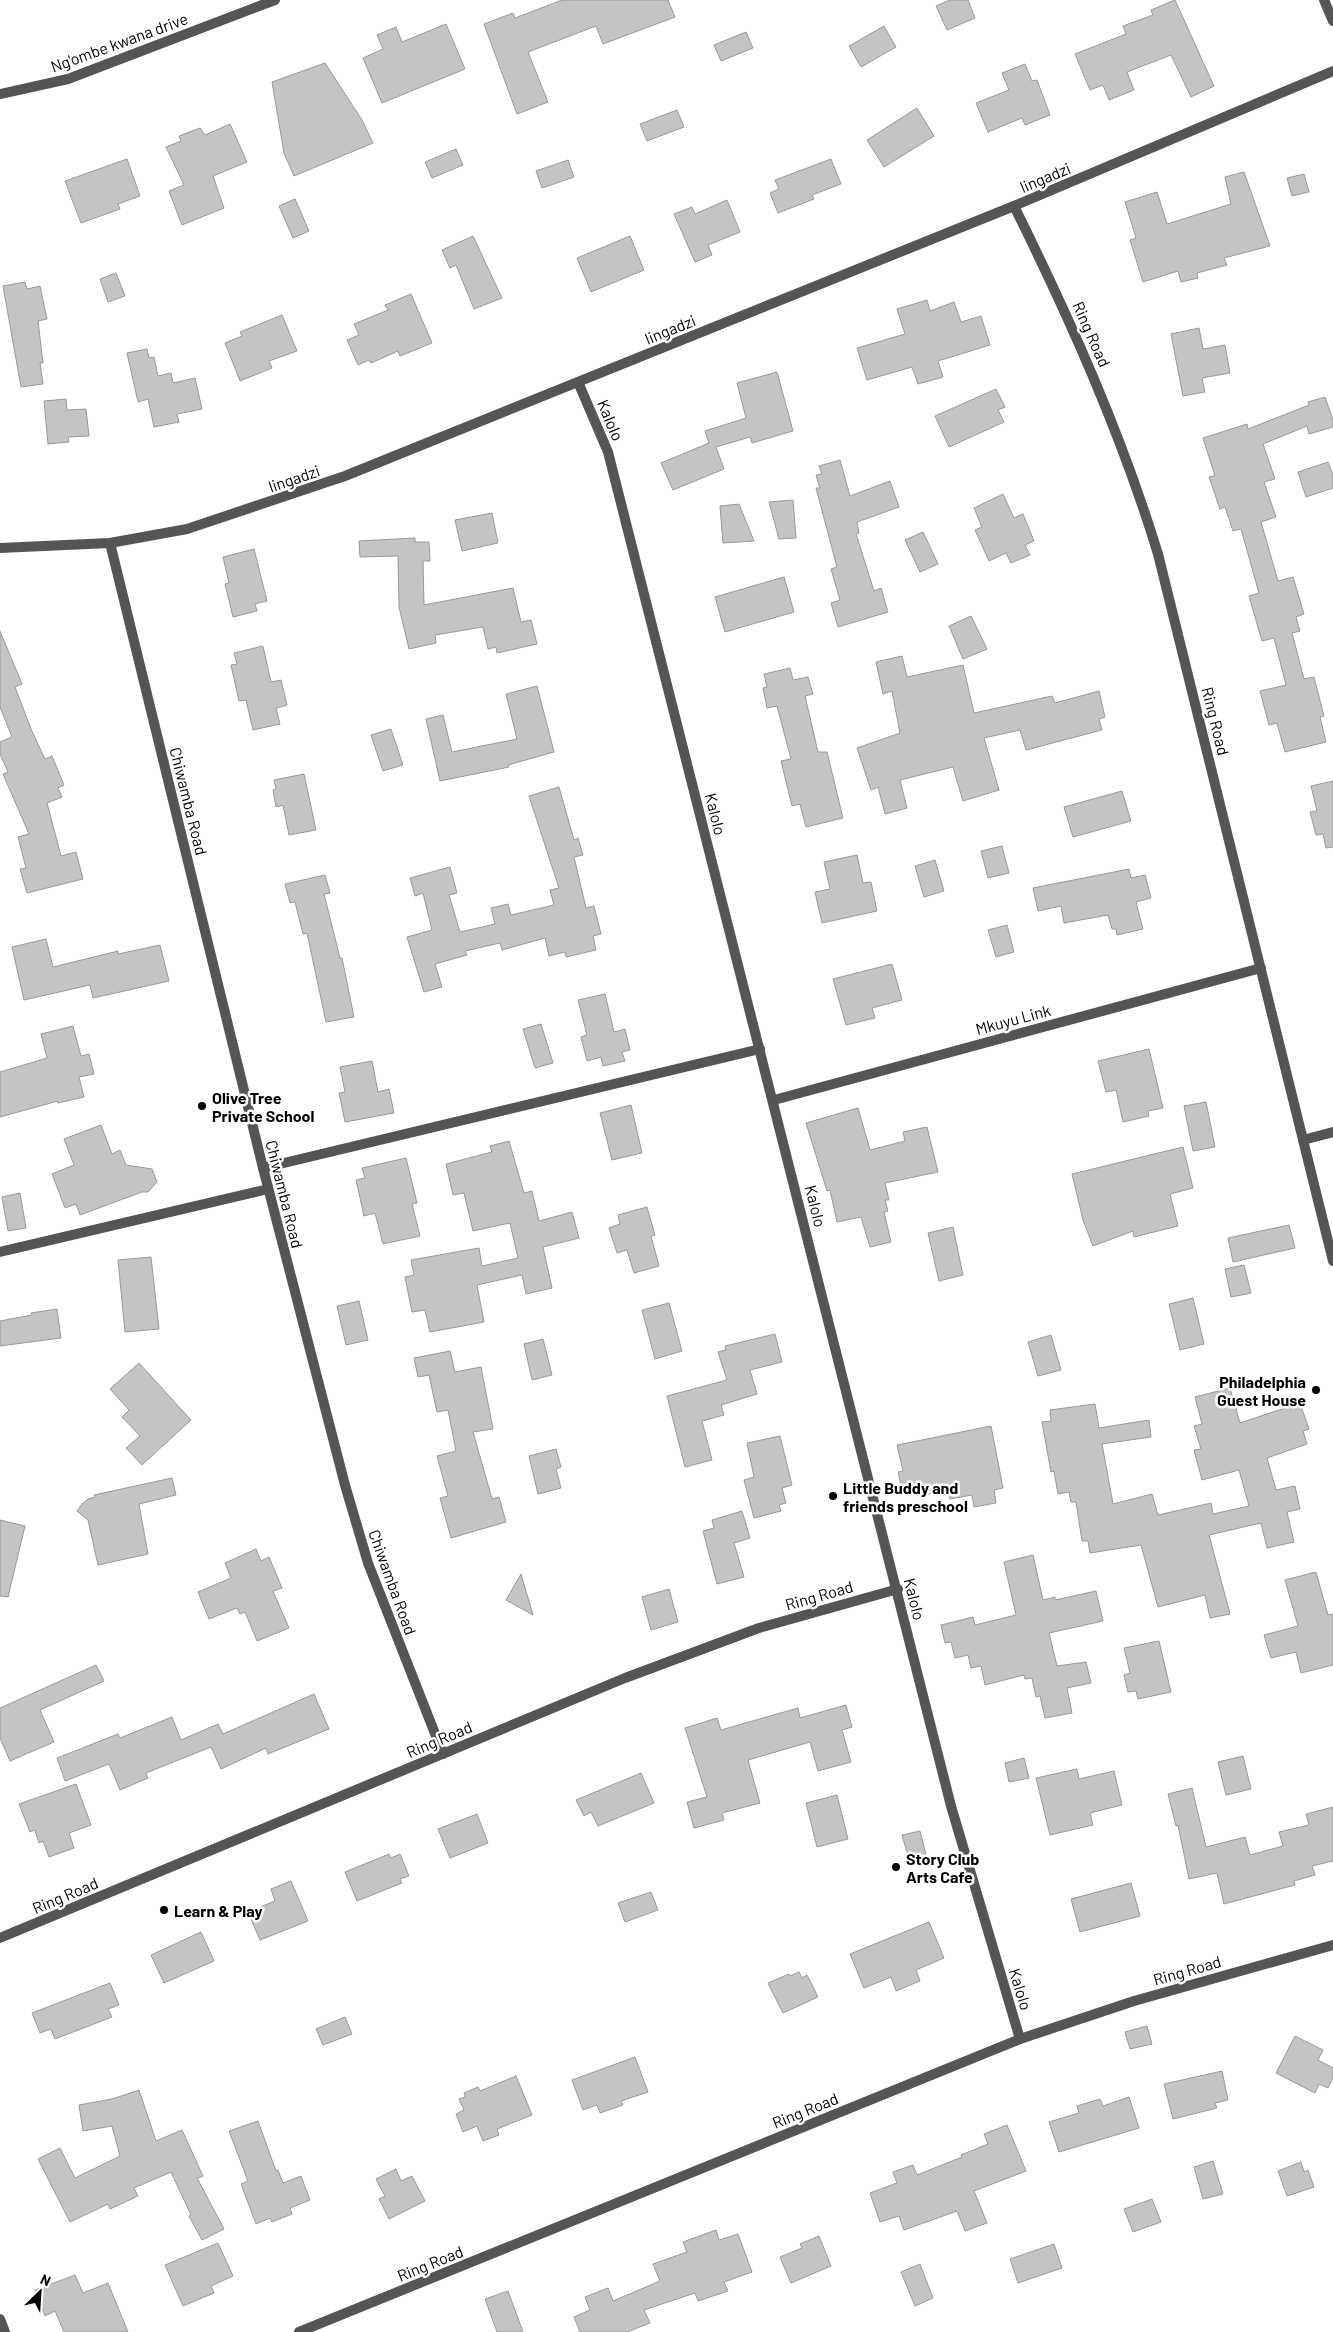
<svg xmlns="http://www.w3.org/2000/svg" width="1333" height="2332" font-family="Barlow,sans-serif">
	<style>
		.building { fill: #c4c4c4; stroke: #999 }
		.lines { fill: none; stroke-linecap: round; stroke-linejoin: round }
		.minor { stroke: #555; stroke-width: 10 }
		.poi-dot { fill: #000; stroke: #fff; stroke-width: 2 }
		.labels { text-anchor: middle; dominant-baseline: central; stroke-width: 5; stroke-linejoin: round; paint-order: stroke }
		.street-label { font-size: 16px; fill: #000; stroke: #fff }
		.poi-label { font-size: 16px; font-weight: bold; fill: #000; stroke: #fff; text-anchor: start }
	</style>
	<rect width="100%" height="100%" fill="#fff"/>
	<g class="building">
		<polygon points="562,0 668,0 675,17 603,44 596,26 528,52 548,102 517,114 484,24 513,13 515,18"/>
		<polygon points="950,0 968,0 975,18 947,30 936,6"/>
		<polygon points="1175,0 1214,86 1191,97 1171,55 1127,72 1134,90 1109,100 1103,85 1090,90 1075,54 1126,34 1123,26 1153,15 1151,10"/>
		<polygon points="446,24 465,69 382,103 363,58 383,49 377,35 396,27 402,42"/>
		<polygon points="884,26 896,47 861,67 849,46"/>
		<polygon points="746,32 753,48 721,61 714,45"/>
		<polygon points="325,63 362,120 373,143 294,176 284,153 272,82"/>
		<polygon points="1025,64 1032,81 1037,80 1050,115 1025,125 1022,118 988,132 976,103 1009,90 1002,73"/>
		<polygon points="917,108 934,136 884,167 867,140"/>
		<polygon points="677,110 684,127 647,141 640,124"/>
		<polygon points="230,124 247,162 213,176 224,208 182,225 169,191 184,185 166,147 181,141 179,136 200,128 205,135"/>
		<polygon points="456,149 463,165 432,178 425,162"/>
		<polygon points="127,159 140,196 118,204 120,209 81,223 65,181"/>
		<polygon points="831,159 841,184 812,195 814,199 778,213 770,193 779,189 775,180"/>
		<polygon points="568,160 574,177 542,188 536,171"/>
		<polygon points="1244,172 1270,246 1224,258 1227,265 1197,273 1198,278 1181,282 1178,271 1143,282 1130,240 1136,238 1125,202 1157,192 1167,224 1231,204 1225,177"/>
		<polygon points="1304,174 1309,192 1292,196 1287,178"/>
		<polygon points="295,199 309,231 293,238 279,206"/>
		<polygon points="727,200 740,232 708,245 712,255 695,262 674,214 692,207 695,214"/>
		<polygon points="473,236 502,298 474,309 456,265 450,268 442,250"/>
		<polygon points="630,236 644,270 591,292 577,258"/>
		<polygon points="116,273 125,296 108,302 100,279"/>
		<polygon points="25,282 27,289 40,286 47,319 38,321 43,363 40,363 43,384 21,387 3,286"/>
		<polygon points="411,294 432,343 400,356 398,351 371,363 369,360 358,365 347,340 359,335 354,324 388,310 385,305"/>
		<polygon points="927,300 930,311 954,302 961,322 981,316 990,345 938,361 943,377 918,384 912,367 867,380 857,348 905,334 897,309"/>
		<polygon points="282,315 297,351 269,361 272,368 240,381 225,343 242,336 240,332"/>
		<polygon points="1199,328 1203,349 1225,345 1230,373 1202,378 1205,392 1183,396 1171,334"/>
		<polygon points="147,349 149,358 154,357 158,376 171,373 173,383 195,378 202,409 177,414 179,422 154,427 148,399 138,402 127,353"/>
		<polygon points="777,372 793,431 752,443 750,437 716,447 724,469 673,490 661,463 709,443 705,431 746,418 737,383"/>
		<polygon points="996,389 1005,407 998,410 1004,422 949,447 935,416"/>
		<polygon points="1325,397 1333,420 1333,427 1309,434 1307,426 1263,444 1275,479 1264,482 1276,517 1261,522 1278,581 1293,577 1304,614 1296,617 1300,631 1292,633 1304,679 1314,677 1324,716 1320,717 1326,742 1285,752 1277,723 1269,725 1260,691 1286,685 1274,638 1262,641 1249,596 1259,593 1241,529 1233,531 1225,507 1220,509 1209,477 1215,476 1203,438 1247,424 1248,429 1309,405 1308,402"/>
		<polygon points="66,399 67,410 86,409 89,436 68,437 69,442 48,444 44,401"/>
		<polygon points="840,460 850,496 890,481 899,507 857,522 859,533 856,534 874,591 881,588 888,612 838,627 831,603 840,600 831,569 837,567 816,488 820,488 816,475 822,474 819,466"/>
		<polygon points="1328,462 1333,475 1333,488 1306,497 1298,472"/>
		<polygon points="1003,494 1014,518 1023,514 1034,541 1025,545 1030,555 1011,563 1006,553 989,561 975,530 982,527 974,508"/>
		<polygon points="793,500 796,538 779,539 769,502"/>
		<polygon points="739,504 754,541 723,543 720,506"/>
		<polygon points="492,513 498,543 462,551 455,520"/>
		<polygon points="923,532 938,564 920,572 905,540"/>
		<polygon points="415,538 415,542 429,542 430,561 423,561 424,605 513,588 521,622 531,620 537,644 497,653 496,647 488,649 483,627 435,635 436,643 409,649 399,607 398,556 360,557 359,541"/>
		<polygon points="254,549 267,601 255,604 257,611 233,617 225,584 229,583 223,557"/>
		<polygon points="784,577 794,612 725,632 715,597"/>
		<polygon points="971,616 987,649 963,659 949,626"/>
		<polygon points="0,631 22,684 15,687 31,729 45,759 52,756 64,785 58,788 62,797 47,803 61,856 76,852 83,879 27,893 20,869 26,868 18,837 29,834 3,774 8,772 0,754 0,742 12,737 0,707"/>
		<polygon points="263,646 271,682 281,680 287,705 276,708 280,724 253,730 246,700 239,701 231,665 237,664 234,653"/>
		<polygon points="902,656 907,677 963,665 974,713 1052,696 1055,703 1099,691 1105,717 1099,719 1102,730 1026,750 1020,730 984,738 999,790 963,801 953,767 900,780 907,808 885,814 878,787 871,790 857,748 900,733 892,691 883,694 876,662"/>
		<polygon points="790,668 793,680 808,677 813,694 805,696 818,752 827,752 843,818 806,827 800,804 792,806 781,761 791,759 777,706 767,708 763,688 767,687 764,674"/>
		<polygon points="537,686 554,752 508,765 509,767 440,781 426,719 443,715 452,752 517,739 506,694"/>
		<polygon points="391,729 403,765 383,771 371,735"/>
		<polygon points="304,774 316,830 289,835 283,805 276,807 273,790 276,789 274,780"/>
		<polygon points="1333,781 1333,847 1326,848 1323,834 1316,835 1310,812 1317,811 1311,786"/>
		<polygon points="559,787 574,840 578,838 583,855 574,857 586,908 594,906 601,934 593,936 596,950 566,957 565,952 549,956 545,938 502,950 500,943 465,951 467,955 435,964 442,987 424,992 407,937 432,930 423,893 415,896 410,878 450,867 457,893 449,895 460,932 495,924 491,908 508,904 511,915 554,905 550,890 559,888 529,796"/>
		<polygon points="1122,791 1131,821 1073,837 1064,807"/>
		<polygon points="1002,846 1009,873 988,878 981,851"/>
		<polygon points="857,855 863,883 871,882 877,911 822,923 815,892 830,889 824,862"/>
		<polygon points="935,860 944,891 924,897 915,866"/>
		<polygon points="1129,869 1131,878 1145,875 1151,898 1136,902 1143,929 1117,935 1116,929 1112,929 1108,915 1064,923 1061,906 1038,911 1033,888"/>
		<polygon points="325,875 330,893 324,894 340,958 342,958 354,1017 326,1022 307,933 303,934 295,902 290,903 285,884"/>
		<polygon points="1007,925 1014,952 996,957 988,930"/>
		<polygon points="46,939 53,967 118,951 118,954 160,945 169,981 93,998 90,985 24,1000 12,947"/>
		<polygon points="892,964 902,1000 872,1008 875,1018 846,1025 833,979"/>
		<polygon points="605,994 614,1032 625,1029 630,1050 622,1052 625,1061 603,1066 601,1057 587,1061 581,1037 587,1035 578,1000"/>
		<polygon points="541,1024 553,1063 535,1068 523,1029"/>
		<polygon points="73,1026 81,1056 89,1054 94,1074 79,1077 84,1097 58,1103 58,1101 0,1117 0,1072 47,1058 41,1034"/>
		<polygon points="1149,1049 1163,1108 1148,1111 1149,1116 1123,1122 1116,1090 1106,1092 1098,1061"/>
		<polygon points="372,1061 378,1092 389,1089 394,1113 345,1122 339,1093 345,1092 340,1067"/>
		<polygon points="1206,1102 1215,1147 1193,1151 1184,1106"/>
		<polygon points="631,1105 642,1153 612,1160 600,1113"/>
		<polygon points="858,1108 870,1150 905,1141 903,1132 927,1127 938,1172 885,1183 889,1200 885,1200 888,1211 884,1212 891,1242 870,1247 861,1217 837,1222 830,1190 827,1191 806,1123"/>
		<polygon points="101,1125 112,1154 120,1150 126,1165 152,1169 157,1182 148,1192 142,1192 80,1215 76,1204 65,1208 52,1174 74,1165 64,1139"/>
		<polygon points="509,1141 524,1193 532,1191 539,1221 572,1212 579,1238 543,1247 552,1288 526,1294 522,1275 477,1285 484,1322 430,1332 425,1310 412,1312 405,1277 414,1275 411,1260 479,1248 482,1266 518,1258 510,1223 473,1231 464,1193 453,1195 446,1164 492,1152 490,1146"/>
		<polygon points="1183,1147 1193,1188 1170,1194 1178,1226 1134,1237 1133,1231 1093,1246 1083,1220 1072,1174"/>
		<polygon points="406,1158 417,1203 412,1204 420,1236 383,1244 375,1213 364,1216 356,1180 365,1178 362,1168"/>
		<polygon points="20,1193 26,1228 8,1231 2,1197"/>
		<polygon points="647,1207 655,1235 651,1236 659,1266 634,1273 627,1250 617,1253 609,1228 620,1224 618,1215"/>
		<polygon points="1289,1225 1295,1248 1233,1262 1228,1238"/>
		<polygon points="953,1227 963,1275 939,1281 928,1233"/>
		<polygon points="151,1257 159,1329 125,1332 118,1260"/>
		<polygon points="1244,1265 1251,1293 1231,1297 1225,1269"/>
		<polygon points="1193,1298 1204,1344 1180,1350 1169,1304"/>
		<polygon points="359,1301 368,1340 346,1345 337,1306"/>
		<polygon points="669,1303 682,1351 655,1359 642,1310"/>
		<polygon points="57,1309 61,1338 0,1346 0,1321 32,1315 31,1313"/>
		<polygon points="775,1334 782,1362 750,1370 757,1394 721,1405 724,1415 702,1421 712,1460 685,1467 667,1396 727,1380 718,1352 726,1350 725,1346"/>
		<polygon points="1051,1335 1061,1370 1038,1376 1028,1342"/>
		<polygon points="543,1339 552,1375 532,1380 524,1344"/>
		<polygon points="450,1351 455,1372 481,1367 493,1429 473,1432 492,1499 499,1497 506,1522 451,1538 440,1498 448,1496 437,1456 456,1451 448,1410 437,1412 429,1375 418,1377 414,1358"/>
		<polygon points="139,1363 191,1420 142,1465 126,1448 140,1436 122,1417 129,1410 110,1389"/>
		<polygon points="1230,1388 1240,1423 1300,1403 1309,1429 1303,1431 1307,1444 1267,1458 1276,1490 1295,1486 1300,1509 1287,1512 1294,1542 1267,1548 1261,1523 1209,1535 1230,1614 1210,1618 1205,1595 1158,1607 1141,1545 1090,1553 1088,1541 1082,1541 1076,1502 1071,1502 1069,1492 1058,1494 1054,1471 1051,1472 1042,1422 1051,1421 1050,1410 1095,1404 1099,1428 1149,1420 1151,1437 1102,1444 1113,1504 1152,1494 1158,1515 1211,1503 1213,1514 1249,1506 1239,1470 1202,1480 1194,1450 1201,1449 1194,1426 1202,1424 1195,1397"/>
		<polygon points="991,1426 1003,1488 994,1490 996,1503 974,1507 972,1495 950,1499 948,1490 919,1496 917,1486 902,1490 898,1472 903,1471 897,1445"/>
		<polygon points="780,1436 792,1485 782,1488 786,1503 779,1505 781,1511 754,1518 744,1480 754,1477 747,1443"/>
		<polygon points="556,1449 561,1467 556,1469 561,1488 538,1494 529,1456"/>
		<polygon points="172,1478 176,1495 139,1504 148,1554 98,1565 88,1520 77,1511 82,1504 88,1499 95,1497 94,1495"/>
		<polygon points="742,1511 750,1538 734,1543 744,1577 717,1584 703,1531 714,1528 712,1520"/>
		<polygon points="0,1520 25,1526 8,1597 0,1596"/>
		<polygon points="256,1549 261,1561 269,1557 282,1588 273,1591 289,1628 257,1641 245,1612 240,1614 237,1608 209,1619 198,1592 231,1578 225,1563"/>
		<polygon points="1033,1555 1043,1600 1055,1597 1055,1600 1096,1591 1103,1621 1049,1633 1057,1666 1086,1662 1091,1683 1067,1688 1072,1713 1045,1718 1040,1696 1036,1697 1032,1678 1025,1679 1024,1675 985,1685 981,1666 971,1668 968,1655 955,1658 951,1642 945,1643 941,1625 973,1617 975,1625 1016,1615 1004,1562"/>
		<polygon points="1316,1572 1328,1615 1333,1614 1333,1665 1301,1673 1296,1652 1271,1658 1264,1635 1298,1626 1285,1580"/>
		<polygon points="521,1574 533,1615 506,1600"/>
		<polygon points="669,1589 678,1622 651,1630 642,1597"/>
		<polygon points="1159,1641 1171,1692 1138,1699 1136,1691 1128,1692 1124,1675 1130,1673 1124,1648"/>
		<polygon points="96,1665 104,1681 40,1710 54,1742 10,1761 0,1738 0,1708"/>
		<polygon points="314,1694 329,1729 268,1754 266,1748 221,1769 211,1747 146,1773 148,1778 120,1790 109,1764 65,1781 57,1758 118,1734 120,1738 172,1717 181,1740 218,1724 223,1734"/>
		<polygon points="846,1705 852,1727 842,1730 851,1762 818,1771 810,1742 748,1760 760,1803 722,1813 724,1820 694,1828 687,1802 707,1797 685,1728 717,1718 721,1730 798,1708 800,1718"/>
		<polygon points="1243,1756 1251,1789 1226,1795 1218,1762"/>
		<polygon points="1024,1758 1029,1778 1009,1782 1005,1763"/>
		<polygon points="1077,1769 1079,1779 1114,1771 1122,1805 1090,1813 1093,1825 1050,1835 1036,1778"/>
		<polygon points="641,1773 654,1803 598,1826 591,1812 584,1816 576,1800"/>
		<polygon points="76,1784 91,1825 69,1833 74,1848 49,1857 43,1841 39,1843 35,1830 30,1832 19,1804"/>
		<polygon points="1192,1788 1206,1847 1245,1837 1250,1855 1283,1846 1279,1832 1309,1825 1306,1814 1333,1807 1333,1861 1312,1866 1315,1875 1294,1881 1295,1885 1224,1904 1217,1873 1189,1879 1178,1825 1176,1826 1168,1794"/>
		<polygon points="837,1795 848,1839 817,1847 806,1803"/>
		<polygon points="477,1814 488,1843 450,1858 438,1829"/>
		<polygon points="920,1831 927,1859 910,1863 902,1835"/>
		<polygon points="389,1854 391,1858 400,1854 409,1876 400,1879 402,1883 357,1901 345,1872"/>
		<polygon points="291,1881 308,1921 260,1940 248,1912 275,1901 271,1889"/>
		<polygon points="1131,1883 1140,1916 1080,1932 1071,1899"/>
		<polygon points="651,1892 658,1910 625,1922 618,1903"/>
		<polygon points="929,1922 944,1958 916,1970 920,1981 896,1991 891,1977 864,1988 850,1954"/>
		<polygon points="201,1932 214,1961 164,1983 151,1955"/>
		<polygon points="799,1972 802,1978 807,1975 818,1997 783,2013 768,1983 789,1974 790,1976"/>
		<polygon points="110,1983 119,2005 108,2009 112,2017 55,2039 51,2029 40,2033 32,2013"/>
		<polygon points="345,2017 352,2034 323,2045 316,2029"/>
		<polygon points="1147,2026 1152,2044 1130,2049 1125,2032"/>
		<polygon points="1295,2036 1323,2050 1318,2060 1333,2068 1333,2078 1328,2088 1319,2084 1315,2093 1276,2073"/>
		<polygon points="635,2057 648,2092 621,2101 623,2105 600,2113 597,2105 583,2110 572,2080"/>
		<polygon points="1222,2071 1228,2100 1215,2103 1217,2108 1173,2119 1164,2084"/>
		<polygon points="516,2076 532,2115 497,2129 499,2135 483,2141 477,2126 463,2132 456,2114 464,2110 459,2099 465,2097 464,2093 478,2087 480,2091"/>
		<polygon points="139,2090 156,2141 182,2130 203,2176 197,2178 224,2229 202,2240 189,2216 191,2215 171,2172 134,2188 138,2196 110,2209 108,2204 70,2222 38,2159 60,2148 75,2178 120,2156 112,2126 83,2131 79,2105 112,2099"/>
		<polygon points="1129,2097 1139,2128 1059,2152 1049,2122 1079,2113 1077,2106 1100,2099 1103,2106"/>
		<polygon points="258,2121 276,2171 278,2170 283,2183 301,2176 310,2200 290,2208 292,2214 272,2222 270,2218 256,2224 241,2184 248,2181 229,2131"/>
		<polygon points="1007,2125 1026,2171 974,2191 987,2223 965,2231 957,2211 904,2230 899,2216 880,2222 870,2193 897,2183 893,2172 913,2165 917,2175 962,2157 961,2155 988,2144 984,2134"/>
		<polygon points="1213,2161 1223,2194 1203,2199 1194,2167"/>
		<polygon points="1301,2162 1304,2172 1308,2170 1314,2187 1287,2196 1278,2171"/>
		<polygon points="396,2169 401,2181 412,2176 425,2201 389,2219 379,2199 385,2196 376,2179"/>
		<polygon points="1152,2199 1161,2222 1133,2232 1124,2209"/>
		<polygon points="716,2230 719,2240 738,2234 752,2272 724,2282 728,2291 698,2301 695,2293 644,2310 650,2323 627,2332 580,2332 574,2317 590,2310 585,2297 608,2288 613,2301 660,2281 653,2264 687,2252 683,2242"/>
		<polygon points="819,2236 831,2266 791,2283 780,2257 802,2248 800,2244"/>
		<polygon points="218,2243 233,2276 211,2286 214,2293 183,2306 165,2265"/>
		<polygon points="1054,2244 1062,2268 1018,2283 1010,2259"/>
		<polygon points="920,2264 933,2298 915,2306 901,2272"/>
		<polygon points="75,2275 83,2293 108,2283 128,2332 64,2332 55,2311 45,2316 35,2290"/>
		<polygon points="508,2291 523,2332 497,2332 485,2299"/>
	</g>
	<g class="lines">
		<g class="minor">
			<polyline points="1324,0 1333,21"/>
			<polyline points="0,94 68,79 275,0"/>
			<path d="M1014,206C1070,319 1121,433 1158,554L1333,1261"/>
			<polyline points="578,382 608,452 951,1806 1020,2039"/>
			<polyline points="110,543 263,1168 345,1485 368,1563 443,1754"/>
			<polyline points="0,548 110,543 187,529 345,476 1014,206 1333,71"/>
			<polyline points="774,1100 1261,968"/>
			<polyline points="1303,1140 1333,1132"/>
			<polyline points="263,1168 760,1049"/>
			<polyline points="0,1252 268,1189"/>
			<polyline points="0,1938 625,1678 759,1628 898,1589"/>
			<polyline points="0,2319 5,2332"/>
			<polyline points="299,2332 1020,2039 1134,2001 1333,1945"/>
		</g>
	</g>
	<g class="poi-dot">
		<circle cx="202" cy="1106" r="5"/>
		<circle cx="1316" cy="1390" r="5"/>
		<circle cx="833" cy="1496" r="5"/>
		<circle cx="896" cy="1867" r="5"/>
		<circle cx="164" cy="1910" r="5"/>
	</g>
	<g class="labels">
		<g class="street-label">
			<text transform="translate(119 42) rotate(-20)">Ng'ombe kwana drive</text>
			<text transform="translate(1045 177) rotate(-23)">lingadzi</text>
			<text transform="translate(670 329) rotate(-22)">lingadzi</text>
			<text transform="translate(1092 334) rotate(66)">Ring Road</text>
			<text transform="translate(611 420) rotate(67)">Kalolo</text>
			<text transform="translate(294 478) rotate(-19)">lingadzi</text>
			<text transform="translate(1216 721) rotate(76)">Ring Road</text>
			<text transform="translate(189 801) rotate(76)">Chiwamba Road</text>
			<text transform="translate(716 814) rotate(76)">Kalolo</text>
			<text transform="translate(1013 1019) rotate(-15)">Mkuyu Link</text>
			<text transform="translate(285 1194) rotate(76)">Chiwamba Road</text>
			<text transform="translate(816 1206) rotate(76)">Kalolo</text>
			<text transform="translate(393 1582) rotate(70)">Chiwamba Road</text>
			<text transform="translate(819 1595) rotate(-16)">Ring Road</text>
			<text transform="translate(915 1599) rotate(76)">Kalolo</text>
			<text transform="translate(439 1739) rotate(-23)">Ring Road</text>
			<text transform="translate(65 1895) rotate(-23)">Ring Road</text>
			<text transform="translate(1187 1970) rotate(-16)">Ring Road</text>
			<text transform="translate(1021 1989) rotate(73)">Kalolo</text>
			<text transform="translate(805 2110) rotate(-22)">Ring Road</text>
			<text transform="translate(430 2263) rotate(-22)">Ring Road</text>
		</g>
		<g class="poi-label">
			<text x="212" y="1097">Olive Tree<tspan x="212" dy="18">Private School</tspan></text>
			<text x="1306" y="1381" text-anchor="end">Philadelphia<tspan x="1306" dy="18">Guest House</tspan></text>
			<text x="843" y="1487">Little Buddy and<tspan x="843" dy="18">friends preschool</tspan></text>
			<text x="906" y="1858">Story Club<tspan x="906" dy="18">Arts Cafe</tspan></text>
			<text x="174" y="1910">Learn &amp; Play</text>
		</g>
	</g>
	<g transform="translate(40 2292) rotate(25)" stroke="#ffffff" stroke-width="4" paint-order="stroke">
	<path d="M0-4L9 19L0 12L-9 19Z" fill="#000000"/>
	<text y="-8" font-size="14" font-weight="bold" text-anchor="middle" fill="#000000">N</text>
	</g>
</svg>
